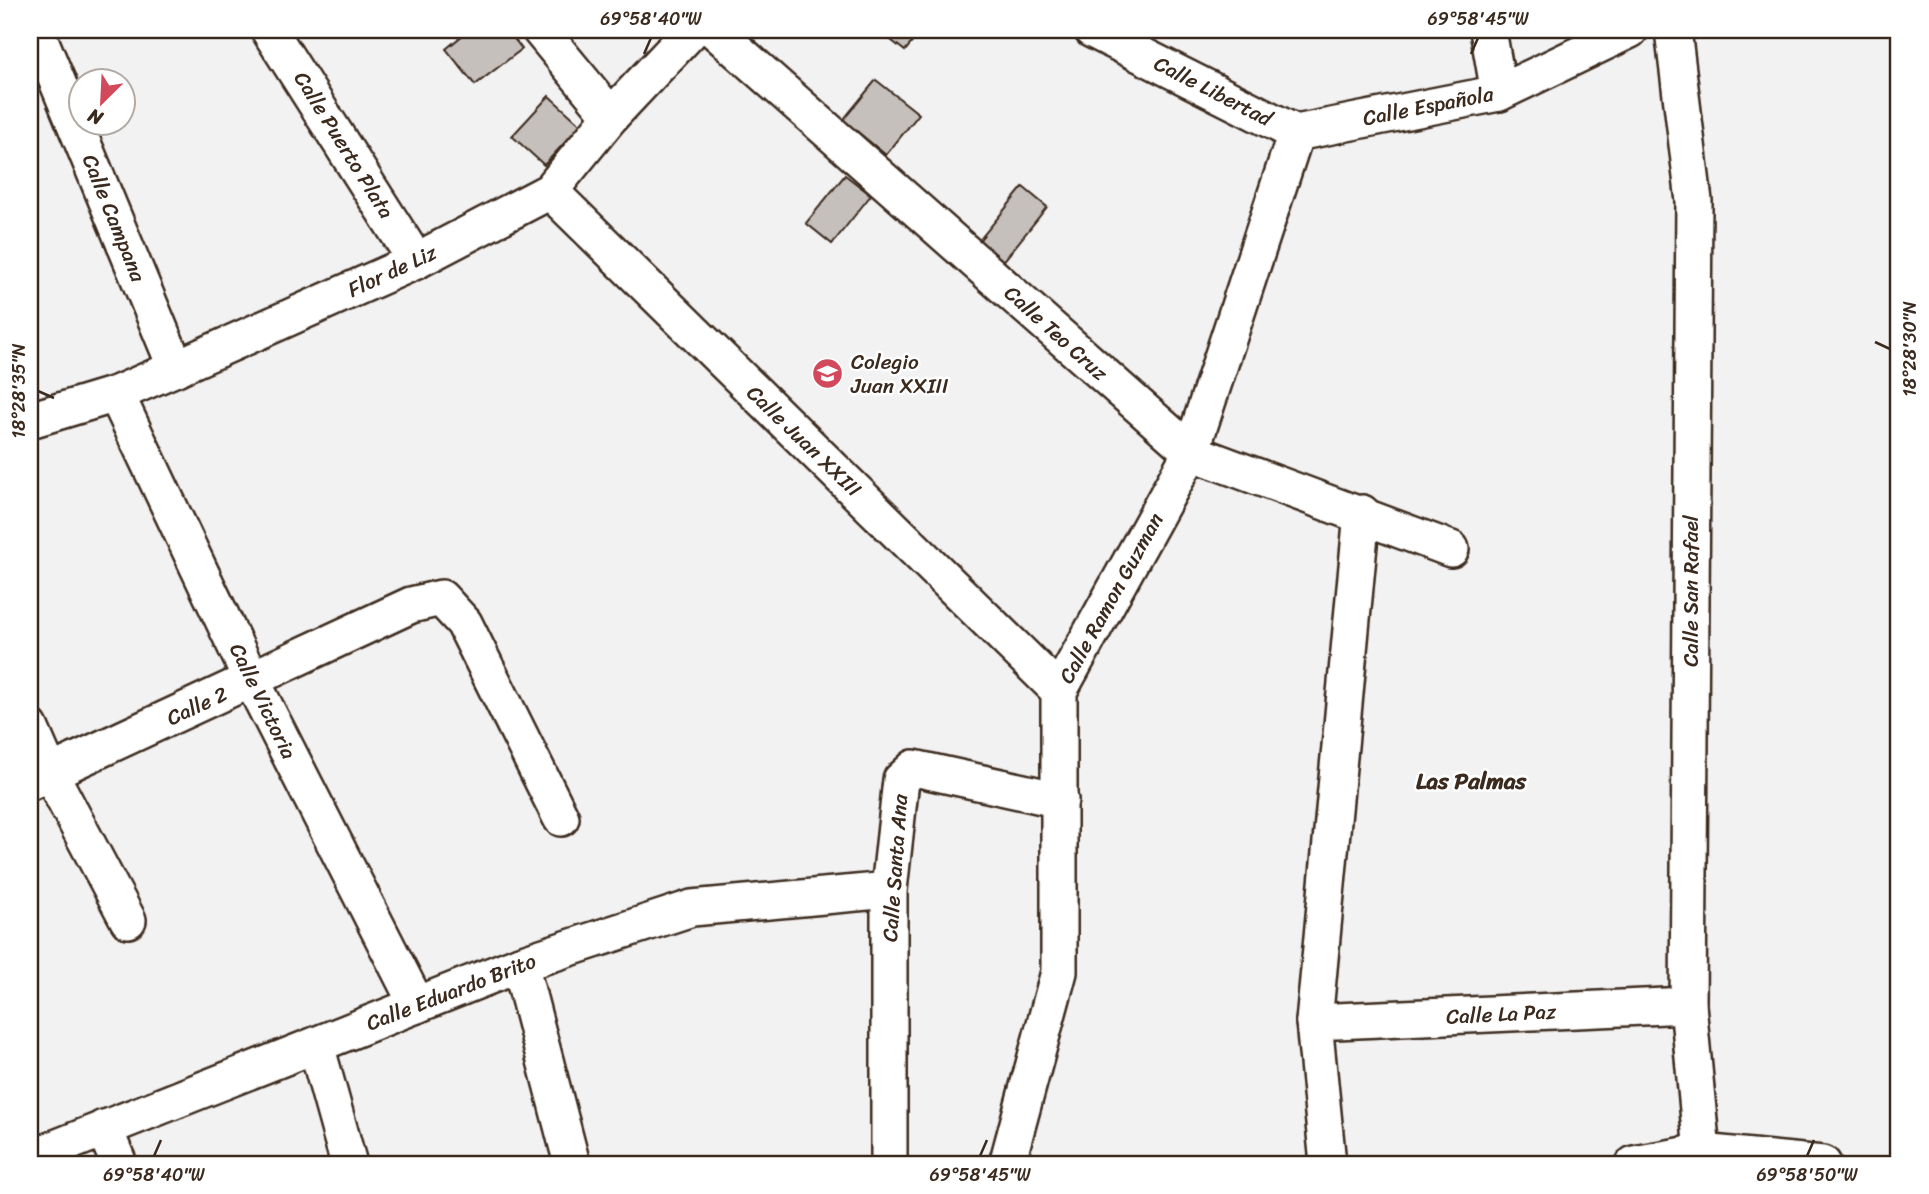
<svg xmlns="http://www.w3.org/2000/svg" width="1929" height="1194" font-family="Sriracha,sans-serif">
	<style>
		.building { fill: #c6c0bd; stroke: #3b2a1e; stroke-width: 2 }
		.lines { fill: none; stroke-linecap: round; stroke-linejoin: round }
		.minor-casing { stroke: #3b2a1e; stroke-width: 40 }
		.minor { stroke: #fff; stroke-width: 35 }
		.ticks { fill: none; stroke: #3b2a1e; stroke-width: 2.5 }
		.labels { text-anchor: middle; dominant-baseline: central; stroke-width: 5; stroke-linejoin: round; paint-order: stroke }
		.street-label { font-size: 21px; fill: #3b2a1e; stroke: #fff }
		.poi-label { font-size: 21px; fill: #3b2a1e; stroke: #fff; text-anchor: start }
		.neighbourhood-label { font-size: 23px; font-weight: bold; fill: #3b2a1e; stroke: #fff }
		.neatline { fill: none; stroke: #3b2a1e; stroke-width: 2.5 }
		.ticks-label { font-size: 18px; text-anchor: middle; fill: #3b2a1e }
	</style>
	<rect width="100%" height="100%" fill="#f3f2f2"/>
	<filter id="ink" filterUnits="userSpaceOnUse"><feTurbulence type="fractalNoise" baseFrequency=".0143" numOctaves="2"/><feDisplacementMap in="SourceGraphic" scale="14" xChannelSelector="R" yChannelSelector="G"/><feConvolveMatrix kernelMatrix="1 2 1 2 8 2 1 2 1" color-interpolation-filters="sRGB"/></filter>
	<g filter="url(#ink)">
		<g class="building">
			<polygon points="469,30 507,30 522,49 475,85 446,49"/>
			<polygon points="878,30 922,30 905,51"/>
			<polygon points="876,80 919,114 886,155 843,120"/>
			<polygon points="549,96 581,125 544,165 512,136"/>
			<polygon points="845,175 871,195 832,244 806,223"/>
			<polygon points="1023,187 1047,207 1002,263 977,243"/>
		</g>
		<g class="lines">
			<defs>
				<g id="minor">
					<polyline points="36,30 176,368"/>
					<polyline points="269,30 416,261"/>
					<polyline points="540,30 611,116"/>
					<polyline points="714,30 1191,452 1451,549"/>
					<polyline points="1092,30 1296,133"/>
					<polyline points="1488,30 1499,93"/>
					<polyline points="1673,30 1694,201 1688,1005 1702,1152"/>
					<polyline points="1296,133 1499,93 1630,30"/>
					<polyline points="550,191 1059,691"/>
					<polyline points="116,394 252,681 417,1005"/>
					<polyline points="30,420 116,394 176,368 416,261 550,191 611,116 692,30"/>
					<polyline points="30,727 50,773 128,920"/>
					<polyline points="30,782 411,605 441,598 464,623 561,818"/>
					<polyline points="520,964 572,1164"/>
					<polyline points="1314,1022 1688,1005"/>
					<polyline points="316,1045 349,1164"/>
					<polyline points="104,1128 119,1164"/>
					<polyline points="30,1158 520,964 692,908 889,890"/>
					<polyline points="889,1164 889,890 901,780 914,768 1060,800"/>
					<polyline points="1007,1164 1059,972 1059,691 1191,452 1296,133"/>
					<polyline points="1328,1164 1314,1022 1362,513"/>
					<polyline points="1634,1164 1702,1152 1823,1164"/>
				</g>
			</defs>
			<use href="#minor" class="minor-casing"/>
			<use href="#minor" class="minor"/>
		</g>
	</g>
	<path class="ticks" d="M644,54L651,38M1471,54L1478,38M1875,342L1890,349M38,391L54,398M154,1156L161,1140M980,1156L987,1140M1807,1156L1814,1140"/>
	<defs>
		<symbol id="school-disc" viewBox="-11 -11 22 22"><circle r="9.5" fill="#d1495b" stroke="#fff"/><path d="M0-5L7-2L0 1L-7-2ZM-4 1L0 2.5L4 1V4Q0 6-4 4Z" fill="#fff"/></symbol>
	</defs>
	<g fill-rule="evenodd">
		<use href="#school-disc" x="810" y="356" width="35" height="35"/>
	</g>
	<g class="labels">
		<g class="street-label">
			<text transform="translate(1213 91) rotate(27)">Calle Libertad</text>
			<text transform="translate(1428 106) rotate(-11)">Calle Española</text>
			<text transform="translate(344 145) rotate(58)">Calle Puerto Plata</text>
			<text transform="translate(114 218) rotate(68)">Calle Campana</text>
			<text transform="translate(392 271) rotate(-25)">Flor de Liz</text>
			<text transform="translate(1056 333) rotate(42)">Calle Teo Cruz</text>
			<text transform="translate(804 441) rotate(44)">Calle Juan XXIII</text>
			<text transform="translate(1691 591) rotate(-90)">Calle San Rafael</text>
			<text transform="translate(1111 598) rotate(-61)">Calle Ramon Guzman</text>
			<text transform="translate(263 701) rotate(64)">Calle Victoria</text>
			<text transform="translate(197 706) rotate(-25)">Calle 2</text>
			<text transform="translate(895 868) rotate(-86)">Calle Santa Ana</text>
			<text transform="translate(451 992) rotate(-21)">Calle Eduardo Brito</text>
			<text transform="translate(1501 1014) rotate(-3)">Calle La Paz</text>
		</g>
		<g class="poi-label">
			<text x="851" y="362">Colegio<tspan x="851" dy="24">Juan XXIII</tspan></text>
		</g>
		<g class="neighbourhood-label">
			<text x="1471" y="781">Las Palmas</text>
		</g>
	</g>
	<rect width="1929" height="1194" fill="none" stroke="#fff" stroke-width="77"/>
	<g transform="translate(102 102) rotate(204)"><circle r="33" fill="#ffffff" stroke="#b1aaa5" stroke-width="2"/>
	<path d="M0-5L12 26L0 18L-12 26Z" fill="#d1495b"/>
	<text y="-10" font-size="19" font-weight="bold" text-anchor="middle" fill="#3b2a1e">N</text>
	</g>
	<rect x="38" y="38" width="1852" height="1118" class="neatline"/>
	<g class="ticks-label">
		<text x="651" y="25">69°58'40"W</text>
		<text x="1478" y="25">69°58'45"W</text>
		<text transform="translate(1910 349) rotate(-90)" y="6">18°28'30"N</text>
		<text transform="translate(19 391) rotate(-90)" y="6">18°28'35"N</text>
		<text x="154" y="1181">69°58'40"W</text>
		<text x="980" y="1181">69°58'45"W</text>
		<text x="1807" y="1181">69°58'50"W</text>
	</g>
</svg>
